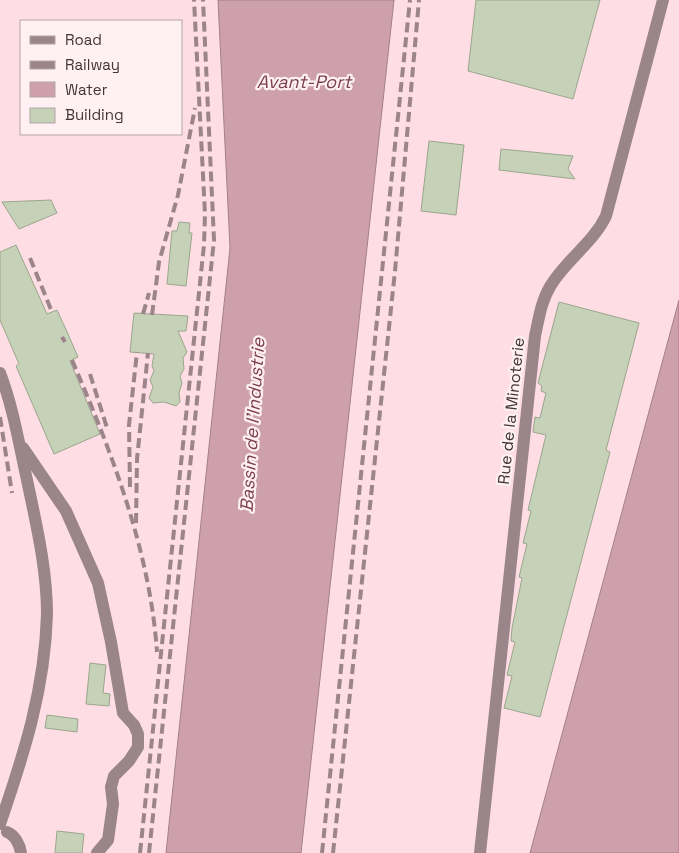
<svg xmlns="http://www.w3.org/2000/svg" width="679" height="853" font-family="'Space Grotesk',sans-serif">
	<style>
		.water { fill: #cea0ab; stroke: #a48088 }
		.building { fill: #c6d2b7; stroke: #9aa68c }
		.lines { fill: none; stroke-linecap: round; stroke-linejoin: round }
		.minor { stroke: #99858a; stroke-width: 12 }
		.rail { stroke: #9c858a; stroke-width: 4; stroke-dasharray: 10 5; stroke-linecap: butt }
		.labels { text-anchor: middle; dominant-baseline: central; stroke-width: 4.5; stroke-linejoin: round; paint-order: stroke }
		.street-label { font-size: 16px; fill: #423538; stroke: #fef0f3 }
		.water-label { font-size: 18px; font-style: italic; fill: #7c3f51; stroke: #fef0f3 }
	</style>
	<rect width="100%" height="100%" fill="#ffdde5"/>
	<g class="water">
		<polygon points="218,0 394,0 301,853 166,853 230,248"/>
		<polygon points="679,300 679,853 530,853"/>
	</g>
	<g class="building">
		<polygon points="476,0 600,0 573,99 468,71"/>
		<polygon points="429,141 464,145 456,215 421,211"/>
		<polygon points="501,149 573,156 568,169 575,179 499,170"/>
		<polygon points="51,200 57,213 19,229 2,202"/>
		<polygon points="179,222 190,223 189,233 192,233 186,286 167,284 172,231 177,231"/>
		<polygon points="16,245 47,314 57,310 68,334 78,357 70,361 100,434 54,454 16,366 19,364 0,320 0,252"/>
		<polygon points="559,302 639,323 606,450 610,452 540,717 504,708 512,676 507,675 515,642 511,641 512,628 522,578 519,577 527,544 523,543 531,511 528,510 546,435 533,432 535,417 540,418 546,393 541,391 542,386 538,383"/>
		<polygon points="134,313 188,316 186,331 178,331 187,352 183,358 184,369 180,376 182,383 179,393 180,402 176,406 164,402 153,403 149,398 153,387 150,380 154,371 152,366 154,354 130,352"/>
		<polygon points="90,663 106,665 103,693 110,694 109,706 86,704"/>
		<polygon points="47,715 78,719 77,732 45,728"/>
		<polygon points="57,831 84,834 82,853 55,853"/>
	</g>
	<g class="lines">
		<g class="minor">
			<path d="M0,373C13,407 19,444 27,480C36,523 47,569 47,614C45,689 24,754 0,824"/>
			<polyline points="23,448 66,511 98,583 111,642 123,713 134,725 138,734 138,747 129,761 114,776 111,787 113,804 108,840 97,853"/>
			<path d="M7,832C15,835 20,845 21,853"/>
			<path d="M480,853L535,336C539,318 541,301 551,285C567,259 593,243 606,216L663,0"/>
		</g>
		<g class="rail">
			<polyline points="30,258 52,312"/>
			<polyline points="143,314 149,293"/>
			<polyline points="152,315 159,262 178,195 195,108"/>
			<polyline points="62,337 65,342"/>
			<path d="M72,360C112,453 150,551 157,652"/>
			<polyline points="90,374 108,431"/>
			<polyline points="0,417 12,493"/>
			<polyline points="130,487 129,425 137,352"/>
			<polyline points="136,523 137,459 148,353"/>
			<polyline points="140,853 204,245 205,214 194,0"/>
			<polyline points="149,853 214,240 203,0"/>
			<polyline points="322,853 410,0"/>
			<polyline points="333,853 395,271 419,0"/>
		</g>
	</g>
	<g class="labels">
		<g class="street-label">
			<text transform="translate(511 411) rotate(-84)">Rue de la Minoterie</text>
		</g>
		<g class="water-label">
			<text x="304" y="81">Avant-Port</text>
			<text transform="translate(252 425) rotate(-86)">Bassin de l'Industrie</text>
		</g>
	</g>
	<rect x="20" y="20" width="162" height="115" fill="#fef0f3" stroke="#b3a5a8"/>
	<rect x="30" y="36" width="25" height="8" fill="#99858a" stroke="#b3a5a8"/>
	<text x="65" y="45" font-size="15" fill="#423538">Road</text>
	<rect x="30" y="61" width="25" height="8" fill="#9c858a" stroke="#b3a5a8"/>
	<text x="65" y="70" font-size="15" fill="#423538">Railway</text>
	<rect x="30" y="82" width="25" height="15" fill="#cea0ab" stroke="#b3a5a8"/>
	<text x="65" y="95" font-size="15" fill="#423538">Water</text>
	<rect x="30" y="108" width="25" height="15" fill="#c6d2b7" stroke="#b3a5a8"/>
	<text x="65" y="120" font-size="15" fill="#423538">Building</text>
</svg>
